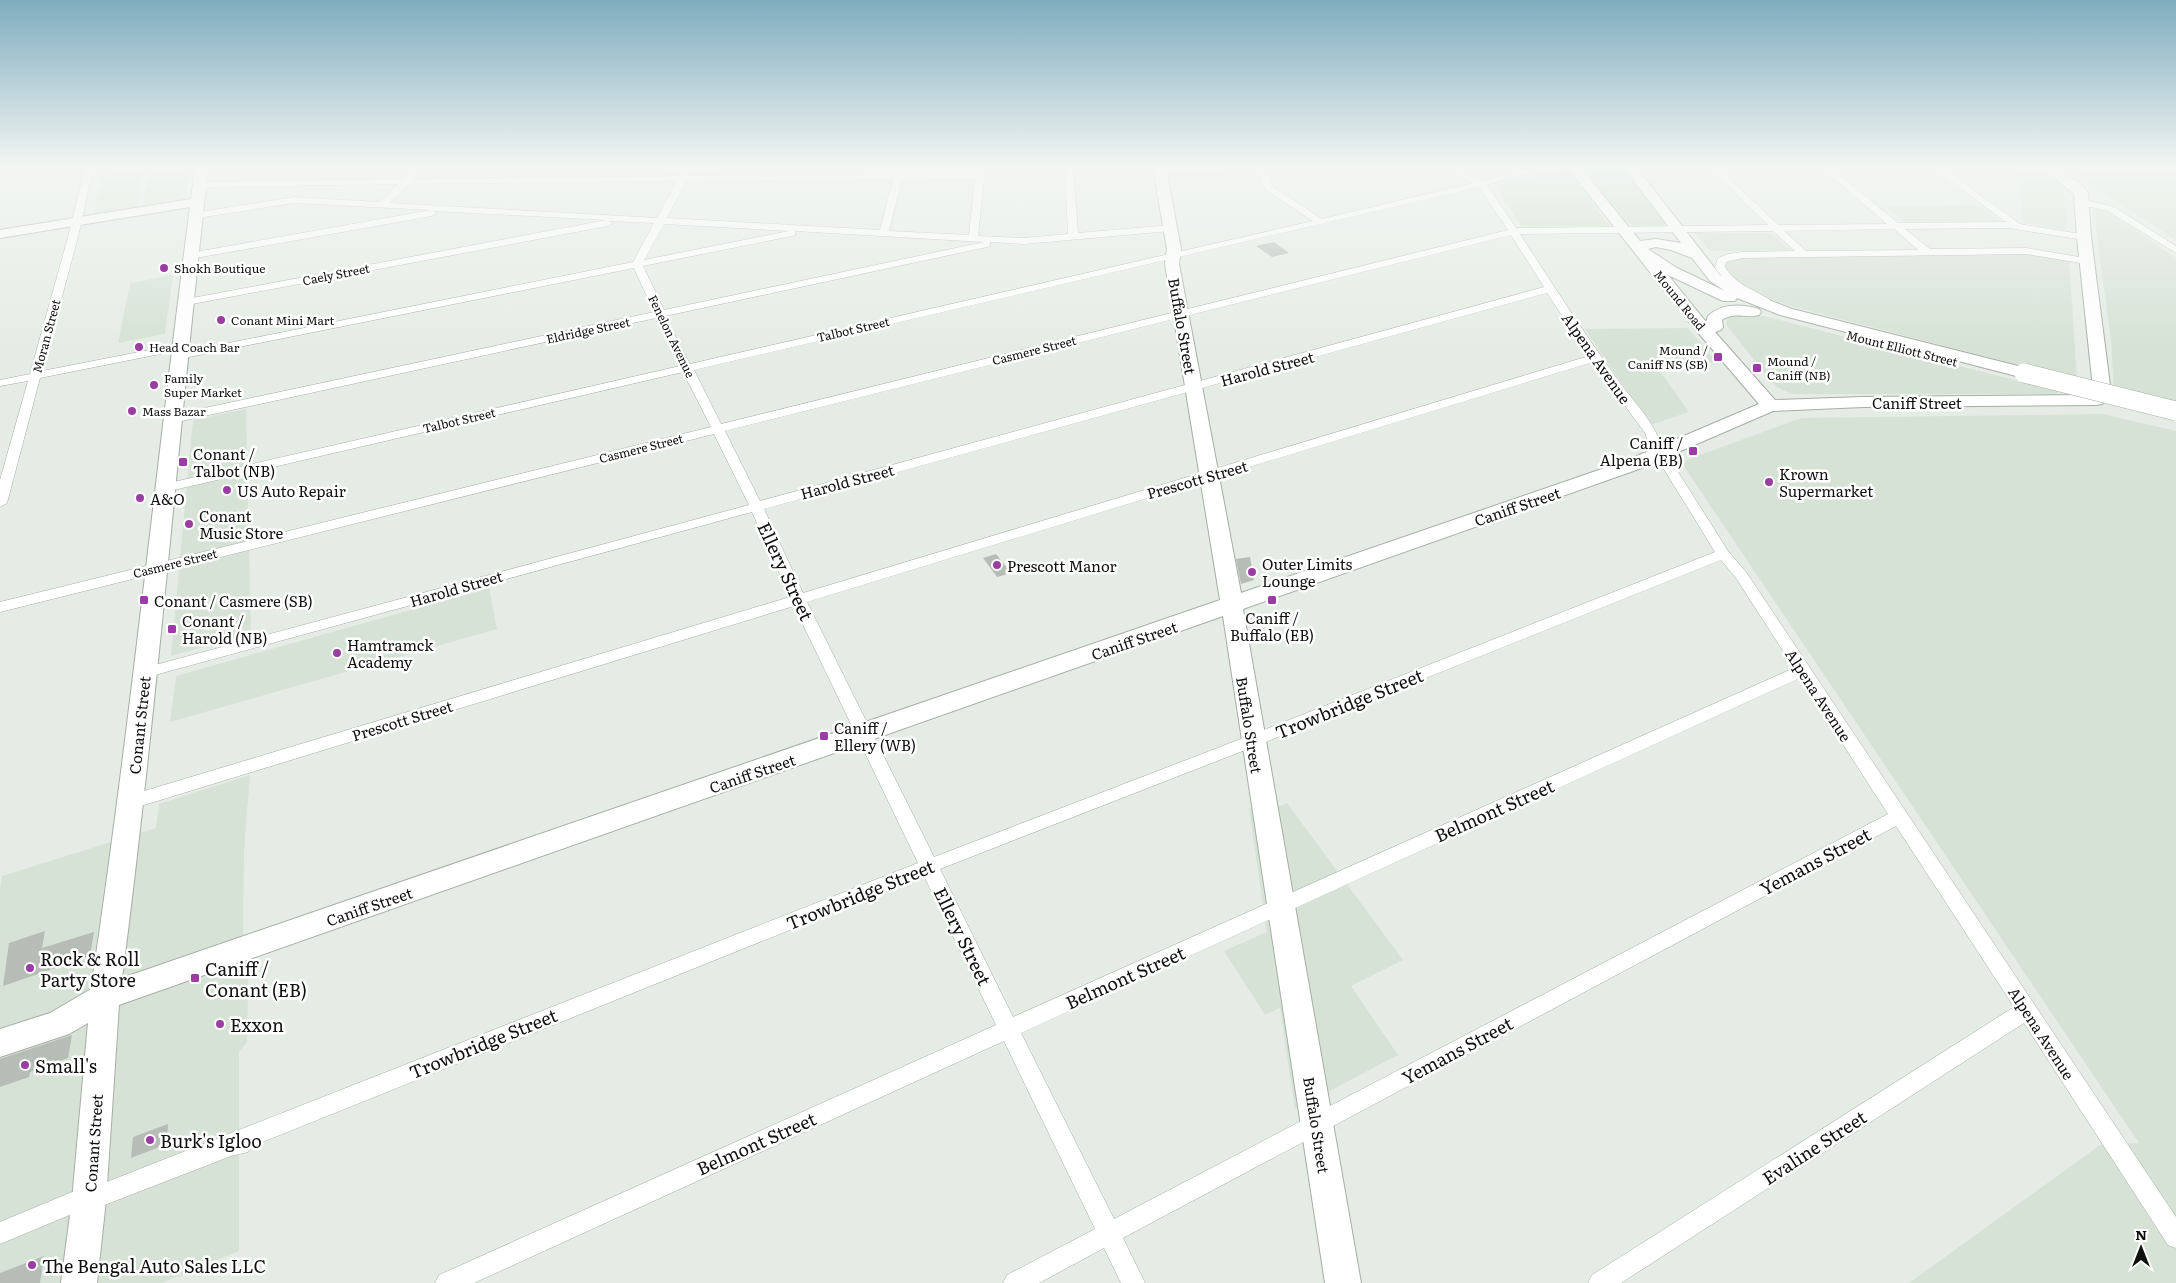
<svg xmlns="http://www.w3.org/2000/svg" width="2176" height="1283" font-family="Literata,serif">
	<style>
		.built { fill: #d6e2d5 }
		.green { fill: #c9dec8 }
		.building { fill: #b6bcb6 }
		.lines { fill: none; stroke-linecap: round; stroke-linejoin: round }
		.street-casing { stroke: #a6ada6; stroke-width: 1 }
		.secondary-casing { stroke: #a6ada6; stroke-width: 2 }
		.street { fill: #fff; fill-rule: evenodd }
		.secondary { fill: #fff; fill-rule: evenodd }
		.secondary-bridge-casing { stroke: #a6ada6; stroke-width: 20; stroke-linecap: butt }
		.secondary-bridge { stroke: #fff; stroke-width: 19 }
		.poi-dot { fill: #9b3ca4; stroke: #fff; stroke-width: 2 }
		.labels { text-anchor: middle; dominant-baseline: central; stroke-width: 5; stroke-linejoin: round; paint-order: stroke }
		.far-poi-label { font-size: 12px; fill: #0f110e; stroke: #fff; text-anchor: start }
		.far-street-label { font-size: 12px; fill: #0f110e; stroke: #fff }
		.street-label { font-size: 15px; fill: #0f110e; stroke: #fff }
		.poi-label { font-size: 15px; fill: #0f110e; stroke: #fff; text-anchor: start }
		.near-street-label { font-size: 18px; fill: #0f110e; stroke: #fff }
		.near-poi-label { font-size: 18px; fill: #0f110e; stroke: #fff; text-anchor: start }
	</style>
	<rect width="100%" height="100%" fill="#e5ece5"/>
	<g class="built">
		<polygon points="150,168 189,168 184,200 143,206"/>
		<polygon points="2001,168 2036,168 2063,186 2067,230 2022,222 2020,182"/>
		<polygon points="2063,168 2176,168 2176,240 2123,205"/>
		<polygon points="144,169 137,207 93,215 102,175"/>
		<polygon points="1978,205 2000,221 1904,222 1884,206"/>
		<polygon points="2093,206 2100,206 2176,258 2176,407 2114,391 2111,341"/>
		<polygon points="1695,233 1772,233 1790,250 1710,251"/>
		<polygon points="2039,254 2069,259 2077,380 1794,307 1759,295 1737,282 1725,271 1724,264 1733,258"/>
		<polygon points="173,275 165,334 118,343 130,283"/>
		<polygon points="1739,314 1764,316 2060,392 2056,394 1791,394 1775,386 1727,326 1726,318"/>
		<polygon points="1688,328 1716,362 1654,363 1689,412 1650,425 1585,329"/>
		<polygon points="246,409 251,634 171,656 193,420"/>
		<polygon points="2102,414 2176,431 2176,1283 1909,1283 2100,1145 2139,1143 1681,462 1801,418"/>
		<polygon points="489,588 497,629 170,722 176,676"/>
		<polygon points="250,775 244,850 243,949 249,948 247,1042 239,1052 239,1251 162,1283 0,1283 0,888 2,876 156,828 159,804"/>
		<polygon points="1287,803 1403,960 1351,986 1398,1055 1295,1109 1280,1008 1265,1015 1224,951 1267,932 1249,808 1280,806"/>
	</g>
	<g class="green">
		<polygon points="1566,168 1610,226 1521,226 1495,186"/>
		<polygon points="1582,168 1625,168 1669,225 1633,226 1622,218"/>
	</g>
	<g class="building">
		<polygon points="1274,242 1289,253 1272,257 1256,246"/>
		<polygon points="996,554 1011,573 997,577 983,558"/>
		<polygon points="1250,557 1254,580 1241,584 1236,559"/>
		<polygon points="45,931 42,948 94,932 90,956 3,986 9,943"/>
		<polygon points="72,1035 68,1058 30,1072 29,1077 0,1087 0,1059"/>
		<polygon points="168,1124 167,1144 131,1158 133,1137"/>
		<polygon points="44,1256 40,1283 0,1283 0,1273"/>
	</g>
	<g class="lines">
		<defs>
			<g id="street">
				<polygon points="85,168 93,168 78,237 42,371 180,344 186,347 180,350 40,378 7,503 0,507 0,480 28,381 0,386 0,380 30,374 68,237"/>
				<path d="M413,168H422L413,179L680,176L685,168H693L689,176L976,172L977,168H985L978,236L1024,238L1068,234L1065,168H1073L1078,233L1170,225L1175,228L1170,231L1024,244L990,242V246L987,247L665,316L690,364L1313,221L1266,190L1257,171L1159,173L1155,170L1156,168H1324L1320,171H1266L1273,187L1322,219L1473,183L1446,168H1457L1482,181L1531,168H1546L1487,185L1516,228L1768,225L1710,168H1719L1778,225L1887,224L1822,168H1831L1898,223L2006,222L1933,168H1943L2020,224L2087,235V239L2084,240L2008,228L1905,229L1930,249L2026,248L2091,259L2092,261L2087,264L2026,254L1742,258L1726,262L1725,267C1733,282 1755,291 1769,299L1770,301L1765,304C1750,300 1722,281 1715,267L1718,258L1728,254L1742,252L1795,251L1773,231L1520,234C1551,282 1582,330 1615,376C1630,398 1653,419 1661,445L1728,551L1746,572L2176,1217V1248L2168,1245L2024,1023L1621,1283H1588L1592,1275L2014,1007L1896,826L1123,1238L1145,1283H1121L1104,1248L1039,1283H1003L1007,1275L1095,1229L1004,1041L474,1283H435L439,1275L996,1025L924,876L250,1147L248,1152L231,1156L89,1211L72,1214L0,1244V1222L72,1192L89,1189L918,863L794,606L131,809L125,807L122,802L125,797L131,795L790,597L752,512L144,678L139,677L136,673L139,669L144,668L749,505L714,434L0,612V602L711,427L683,372L165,492L160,491L159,488L165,484L680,366L656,318L172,423L168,422L166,419L172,415L654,312L634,268L179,359L175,358L173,356L175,354L179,353L633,262L654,223L609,221L613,223L608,226L187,305L182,302L187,299L607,220L434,211L437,213L432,216L190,259L185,256L190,253L431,210L294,203L197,218L194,217V213L294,197L378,202L384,199L398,184L200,187L197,186V182L403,179ZM975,178L969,235L889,231L902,179ZM893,179L880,230L667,218L686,181ZM677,181L657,218L390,203L408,184ZM1479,187L1508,230L721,424L694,370ZM664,224L789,231L644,260ZM1894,229L1918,250L1806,251L1784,231ZM795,231L984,242L664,310L643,266L792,236L795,235ZM1511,235L1544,287L760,501L725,431ZM1547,293L1589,356L803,593L764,509ZM1593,362L1645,433L1649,445L1715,552L1246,737L934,857L807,602ZM1721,560L1736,578L1794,668L1013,1017L940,869L1258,745ZM1800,678L1888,814L1114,1219L1021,1033Z"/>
				<polygon points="2082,199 2114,207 2176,246 2176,253 2108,211 2079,204 2079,200"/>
			</g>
			<path id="secondary" d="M195,168H208C178,438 157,709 122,978L1220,600L1165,264L1167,249L1153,168H1166L1181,249L1179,264L1241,593L1625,461L1759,404L1689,322L1568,168H1581L1640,241L1656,239L1681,243L1624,168H1637L1720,275L1746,291L1792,309L2030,369L2033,373L2030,377L2024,378L1780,315L1737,298L1735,301H1723L1668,275L1706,322L1708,316C1722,303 1742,304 1759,309L1761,312L1759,315C1746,319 1734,311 1722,320L1723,327L1721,330L1715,332L1775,400L1863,397L2091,395L2093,388L2077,237L2074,194L2041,168H2056L2080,183L2088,193L2091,237L2111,393L2102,404L2096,405L1863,407L1773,411L1639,469L1243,609L1361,1283H1325L1223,616L119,1005L106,1200L97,1283H61L72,1200L88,1023L69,1034L0,1057V1029L50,1013L91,989C130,729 156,468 190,207L0,238V230L191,199ZM1656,247L1671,250L1692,258L1710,281L1725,291L1677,268L1648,249Z"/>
		</defs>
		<use href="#street" class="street-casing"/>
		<use href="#secondary" class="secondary-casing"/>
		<use href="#street" class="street"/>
		<use href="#secondary" class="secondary"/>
		<defs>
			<polyline id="secondary-bridge" points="2024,373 2176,411"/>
		</defs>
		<use href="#secondary-bridge" class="secondary-bridge-casing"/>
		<use href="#secondary-bridge" class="secondary-bridge"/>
	</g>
	<linearGradient id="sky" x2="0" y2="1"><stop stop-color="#7fadbf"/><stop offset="0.48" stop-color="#f3f6f3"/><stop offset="1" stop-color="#f3f6f3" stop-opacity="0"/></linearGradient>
	<rect width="2176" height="348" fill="url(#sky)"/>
	<g class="poi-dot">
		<circle cx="164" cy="268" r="5"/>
		<circle cx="221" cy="320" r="5"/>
		<circle cx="139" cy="347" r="5"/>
		<rect x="1713" y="352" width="10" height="10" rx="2.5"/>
		<rect x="1752" y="363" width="10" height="10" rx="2.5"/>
		<circle cx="154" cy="385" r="5"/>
		<circle cx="132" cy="411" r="5"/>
		<rect x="1688" y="446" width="10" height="10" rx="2.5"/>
		<rect x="178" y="457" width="10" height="10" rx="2.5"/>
		<circle cx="1769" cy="482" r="5"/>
		<circle cx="227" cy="490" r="5"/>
		<circle cx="140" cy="498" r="5"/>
		<circle cx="189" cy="524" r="5"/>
		<circle cx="997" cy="565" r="5"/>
		<circle cx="1252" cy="572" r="5"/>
		<rect x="139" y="595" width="10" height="10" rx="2.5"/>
		<rect x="1267" y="595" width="10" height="10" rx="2.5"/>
		<rect x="167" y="624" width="10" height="10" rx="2.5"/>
		<circle cx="337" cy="653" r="5"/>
		<rect x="819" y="731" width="10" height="10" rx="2.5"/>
		<circle cx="30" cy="968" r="5"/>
		<rect x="190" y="973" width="10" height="10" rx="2.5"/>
		<circle cx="220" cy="1024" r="5"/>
		<circle cx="25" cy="1065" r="5"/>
		<circle cx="150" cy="1140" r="5"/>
		<circle cx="32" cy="1265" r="5"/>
	</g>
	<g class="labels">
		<g class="far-poi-label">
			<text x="174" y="268">Shokh Boutique</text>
			<text x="231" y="320">Conant Mini Mart</text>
			<text x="149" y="347">Head Coach Bar</text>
			<text x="1708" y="350" text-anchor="end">Mound /<tspan x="1708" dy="14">Caniff NS (SB)</tspan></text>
			<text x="1767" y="361">Mound /<tspan x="1767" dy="14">Caniff (NB)</tspan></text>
			<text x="164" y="378">Family<tspan x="164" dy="14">Super Market</tspan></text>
			<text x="142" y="411">Mass Bazar</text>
		</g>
		<g class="far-street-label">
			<text transform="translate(336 274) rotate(-11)">Caely Street</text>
			<text transform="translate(1680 300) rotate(51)">Mound Road</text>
			<text transform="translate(853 329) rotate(-13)">Talbot Street</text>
			<text transform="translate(588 330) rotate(-12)">Eldridge Street</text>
			<text transform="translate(46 336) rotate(-75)">Moran Street</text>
			<text transform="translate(672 336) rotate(64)">Fenelon Avenue</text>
			<text transform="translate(1902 348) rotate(14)">Mount Elliott Street</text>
			<text transform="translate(1034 350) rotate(-14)">Casmere Street</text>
			<text transform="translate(459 420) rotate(-13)">Talbot Street</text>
			<text transform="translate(641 448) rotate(-14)">Casmere Street</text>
			<text transform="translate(175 563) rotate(-14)">Casmere Street</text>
		</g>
		<g class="street-label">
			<text transform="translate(1183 326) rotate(80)">Buffalo Street</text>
			<text transform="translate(1597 358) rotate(55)">Alpena Avenue</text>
			<text transform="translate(1267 368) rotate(-15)">Harold Street</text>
			<text x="1917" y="402">Caniff Street</text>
			<text transform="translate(1197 479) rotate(-16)">Prescott Street</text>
			<text transform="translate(847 481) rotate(-15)">Harold Street</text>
			<text transform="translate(1517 506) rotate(-19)">Caniff Street</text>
			<text transform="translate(456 588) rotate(-16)">Harold Street</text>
			<text transform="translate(1134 640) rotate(-19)">Caniff Street</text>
			<text transform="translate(1819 695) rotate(57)">Alpena Avenue</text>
			<text transform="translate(402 720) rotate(-17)">Prescott Street</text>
			<text transform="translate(139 725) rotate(-84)">Conant Street</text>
			<text transform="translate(1250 725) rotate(81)">Buffalo Street</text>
			<text transform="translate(752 773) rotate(-19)">Caniff Street</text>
			<text transform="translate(369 906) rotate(-19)">Caniff Street</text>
			<text transform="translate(2042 1033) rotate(57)">Alpena Avenue</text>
			<text transform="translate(1317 1125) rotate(81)">Buffalo Street</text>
			<text transform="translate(93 1143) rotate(-86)">Conant Street</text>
		</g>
		<g class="poi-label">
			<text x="1683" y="442" text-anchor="end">Caniff /<tspan x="1683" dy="17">Alpena (EB)</tspan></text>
			<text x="193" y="453">Conant /<tspan x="193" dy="17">Talbot (NB)</tspan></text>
			<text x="1779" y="473">Krown<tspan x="1779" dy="17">Supermarket</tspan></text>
			<text x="237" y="490">US Auto Repair</text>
			<text x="150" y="498">A&amp;O</text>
			<text x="199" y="515">Conant<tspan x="199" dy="17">Music Store</tspan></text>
			<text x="1262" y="563">Outer Limits<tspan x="1262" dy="17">Lounge</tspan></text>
			<text x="1007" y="565">Prescott Manor</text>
			<text x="154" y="600">Conant / Casmere (SB)</text>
			<text x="1272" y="617" text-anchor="middle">Caniff /<tspan x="1272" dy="17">Buffalo (EB)</tspan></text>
			<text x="182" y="620">Conant /<tspan x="182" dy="17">Harold (NB)</tspan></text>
			<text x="347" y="644">Hamtramck<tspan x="347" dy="17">Academy</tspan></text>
			<text x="834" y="727">Caniff /<tspan x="834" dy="17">Ellery (WB)</tspan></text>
		</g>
		<g class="near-street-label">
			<text transform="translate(786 571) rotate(65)">Ellery Street</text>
			<text transform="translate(1349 703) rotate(-22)">Trowbridge Street</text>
			<text transform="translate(1494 810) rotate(-24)">Belmont Street</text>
			<text transform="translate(1815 861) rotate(-28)">Yemans Street</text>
			<text transform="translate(860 894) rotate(-22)">Trowbridge Street</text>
			<text transform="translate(963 936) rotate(64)">Ellery Street</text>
			<text transform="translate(1125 977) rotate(-24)">Belmont Street</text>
			<text transform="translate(483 1043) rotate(-22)">Trowbridge Street</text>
			<text transform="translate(1457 1050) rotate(-28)">Yemans Street</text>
			<text transform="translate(756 1143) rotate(-24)">Belmont Street</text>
			<text transform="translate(1814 1147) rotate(-33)">Evaline Street</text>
		</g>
		<g class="near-poi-label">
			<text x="40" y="958">Rock &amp; Roll<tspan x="40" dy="21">Party Store</tspan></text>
			<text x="205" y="968">Caniff /<tspan x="205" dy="21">Conant (EB)</tspan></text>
			<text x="230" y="1024">Exxon</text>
			<text x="35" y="1065">Small's</text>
			<text x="160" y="1140">Burk's Igloo</text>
			<text x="42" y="1265">The Bengal Auto Sales LLC</text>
		</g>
	</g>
	<g transform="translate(2141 1248)" stroke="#ffffff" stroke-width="4" paint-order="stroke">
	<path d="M0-4L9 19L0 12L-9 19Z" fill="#0f110e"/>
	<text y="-8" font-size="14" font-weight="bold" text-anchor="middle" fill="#0f110e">N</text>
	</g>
</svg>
